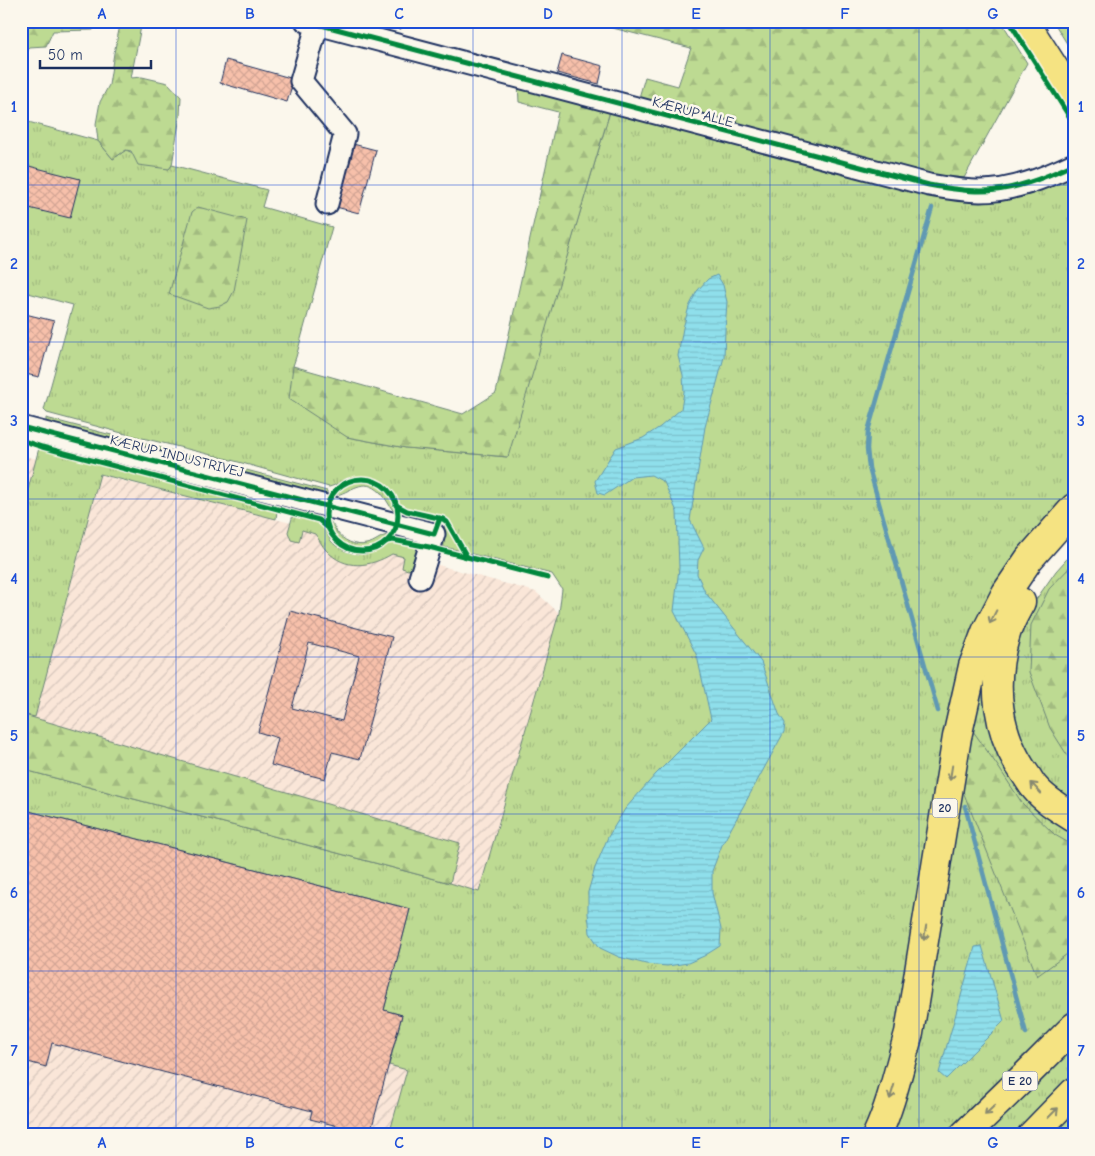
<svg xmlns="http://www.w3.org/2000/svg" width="1095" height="1156" font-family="'Comic Neue',sans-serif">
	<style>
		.industrial { fill: url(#industrial-furrows) }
		.grass { fill: url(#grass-tufts); stroke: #6c8478 }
		.forest { fill: url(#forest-firs); stroke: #6c8478 }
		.water { fill: url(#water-rules); stroke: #6199b3 }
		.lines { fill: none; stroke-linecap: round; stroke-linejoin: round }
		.stream { stroke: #6199b3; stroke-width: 4.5 }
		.building { fill: url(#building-cross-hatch); stroke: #1b2f5e; fill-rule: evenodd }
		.minor-casing { stroke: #1b2f5e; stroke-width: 25 }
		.major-casing { stroke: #1b2f5e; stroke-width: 31 }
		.highway-casing { stroke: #1b2f5e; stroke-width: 31 }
		.minor { stroke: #fbf7ec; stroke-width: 21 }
		.major { stroke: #f5e382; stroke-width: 28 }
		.highway { stroke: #f5e382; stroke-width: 28 }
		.cycleway-casing { stroke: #fbf7ec; stroke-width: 8 }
		.cycleway { stroke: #00873e; stroke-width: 5 }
		.oneway { stroke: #888970 }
		.grid { fill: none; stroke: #1d4ed8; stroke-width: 1; stroke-opacity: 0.55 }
		.labels { text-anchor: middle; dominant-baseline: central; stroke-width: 5; stroke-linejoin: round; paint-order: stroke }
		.shield { fill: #fbf7ec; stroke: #5e6b89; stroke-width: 1 }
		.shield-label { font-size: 12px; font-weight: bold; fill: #1b2f5e }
		.street-label { font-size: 14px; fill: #1b2f5e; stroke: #fbf7ec }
		.neatline { fill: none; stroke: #1d4ed8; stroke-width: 2 }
		.grid-label { font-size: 16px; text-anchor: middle; font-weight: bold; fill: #1d4ed8 }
	</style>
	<defs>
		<pattern id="industrial-furrows" width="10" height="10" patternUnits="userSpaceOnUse" patternTransform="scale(1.25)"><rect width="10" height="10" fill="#fae6d8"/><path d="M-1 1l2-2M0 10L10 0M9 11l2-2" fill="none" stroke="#d6c6bc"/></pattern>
		<pattern id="grass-tufts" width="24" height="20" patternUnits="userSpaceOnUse" patternTransform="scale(1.25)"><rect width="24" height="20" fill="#bdda92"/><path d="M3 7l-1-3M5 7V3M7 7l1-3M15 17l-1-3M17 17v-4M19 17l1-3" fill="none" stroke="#a2bb80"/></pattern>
		<pattern id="forest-firs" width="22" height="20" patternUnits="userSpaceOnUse" patternTransform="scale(1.25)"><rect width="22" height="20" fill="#bdda92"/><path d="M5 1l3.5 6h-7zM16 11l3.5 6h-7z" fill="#a2bb80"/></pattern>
		<pattern id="water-rules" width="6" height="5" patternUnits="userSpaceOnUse" patternTransform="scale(1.25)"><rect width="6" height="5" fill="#8fdfeb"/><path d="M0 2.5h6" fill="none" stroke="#7bc0cc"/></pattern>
		<pattern id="building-cross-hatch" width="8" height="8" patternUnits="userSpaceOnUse" patternTransform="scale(1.25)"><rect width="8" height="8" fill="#f7c0aa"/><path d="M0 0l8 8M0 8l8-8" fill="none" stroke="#d3a595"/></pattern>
	</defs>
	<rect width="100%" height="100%" fill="#fbf7ec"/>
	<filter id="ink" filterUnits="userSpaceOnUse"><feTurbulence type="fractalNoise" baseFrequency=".02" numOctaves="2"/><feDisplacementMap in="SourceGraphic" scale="10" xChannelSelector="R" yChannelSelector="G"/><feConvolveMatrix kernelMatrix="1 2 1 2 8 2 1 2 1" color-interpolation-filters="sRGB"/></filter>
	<g filter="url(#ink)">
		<polygon class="industrial" points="21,455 291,523 288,532 302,530 315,534 328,552 342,562 392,554 431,563 536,592 559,613 412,1135 21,1135"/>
		<g class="grass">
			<path d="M612,105L989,201L1017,197L1052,186L1074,175V489L1036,532L1012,564L895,1039L865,1135H389L407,1070L389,1065L402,1015L384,1010L410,909L21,809V769L450,883L479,892L559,613L562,589L552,574L468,553L448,518C437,515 408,512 400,504C394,499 392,491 386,486C377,477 358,474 346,479C339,482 337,485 329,487L224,458L122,433L47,413L44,410L73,305L21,291V120L98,141L113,159L126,150L169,169L172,165L267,190L262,207L332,227L296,357L293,366L347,437L406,448L507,457Z"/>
			<polygon points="46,418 327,491 327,495 309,493 48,424 46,421"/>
			<polygon points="39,448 277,511 276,519 100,474 35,717 21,714 21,516"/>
			<path d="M356,481C361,481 368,480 372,482C383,486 398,500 395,512C389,507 387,499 381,493C363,475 351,493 333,496C338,487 347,484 356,481Z"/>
			<polygon points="402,511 431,518 426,522 400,516"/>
			<path d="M293,515L322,524C326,529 327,536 331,541C342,554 364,558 379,550C384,548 387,544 392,542L421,548L415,568L408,570L402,568L404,557L392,554C370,567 345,571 326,550C322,546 319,539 315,534L302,530L299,542L291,540L288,532Z"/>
			<path d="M328,519C332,523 334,527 337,532C342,540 356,547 366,544C375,543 381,535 389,535C383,541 377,546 369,548C351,553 327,537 328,519Z"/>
			<polygon points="445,524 462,551 440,546"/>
			<polygon points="1074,551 1074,806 1060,796 1032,764 1011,717 1011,662 1020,630 1035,601 1056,571"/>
			<polygon points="1023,589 991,695 1074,825 1074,1006 946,1135 883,1135 977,675"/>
			<polygon points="1074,1042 1074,1080 1019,1135 980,1135"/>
			<polygon points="1074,1113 1074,1129 1067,1135 1052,1135"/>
		</g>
		<g class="forest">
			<polygon points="21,21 101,21 93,30 53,31 46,46 29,47 25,60 21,60"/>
			<polygon points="121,21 142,21 131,78 142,77 168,83 181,97 180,116 172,165 169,169 138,165 131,151 126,150 113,159 98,141 96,124 100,102 109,85 114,53"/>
			<polygon points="597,21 1001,21 1027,63 964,178 929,175 638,101 645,77 678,86 691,48 597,24"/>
			<polygon points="1053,21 1074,21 1074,50 1069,47"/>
			<polygon points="518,84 610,111 508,457 406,448 347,437 289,399 293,366 463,414 496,393 558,112 519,102"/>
			<polygon points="198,207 247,220 234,291 228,302 220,306 208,308 169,294 192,212"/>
			<polygon points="1074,563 1074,766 1050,728 1029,672 1031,625 1049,589"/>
			<polygon points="21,714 460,843 450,883 21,769"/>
			<polygon points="973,731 997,765 1022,803 1055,835 1074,846 1074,949 1037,976 962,789"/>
		</g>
		<g class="water">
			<polygon points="717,275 723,285 727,302 725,330 724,357 705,427 690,520 704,548 698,560 697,574 705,592 761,662 779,714 785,723 784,732 722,845 712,871 712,893 721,929 720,946 704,956 688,963 667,966 646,964 619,957 600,948 590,933 588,913 588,892 595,868 608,837 625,809 656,774 711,719 697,656 674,611 679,568 677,512 664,482 651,475 632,477 605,495 598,493 595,481 605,465 616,448 643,438 660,427 681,409 684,392 683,375 678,356 683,328 689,307 697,291 708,279"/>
			<polygon points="982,946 1004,1021 946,1079 939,1073 975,947"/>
		</g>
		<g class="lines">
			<g class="stream">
				<polyline points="932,208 868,431 867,449 869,468 938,711"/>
				<polyline points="965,806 1026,1033"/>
			</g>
		</g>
		<g class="building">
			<polygon points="370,21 403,21 401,29"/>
			<polygon points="562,55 603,66 599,84 557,73"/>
			<polygon points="226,60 294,79 287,102 220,83"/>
			<polygon points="353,144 376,150 359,213 336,207"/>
			<polygon points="21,164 80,179 70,218 21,206"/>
			<polygon points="21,313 54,321 39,377 21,373"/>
			<path d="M290,611L392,637L360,759L332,752L325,779L271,765L278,738L258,732ZM309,643L359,656L342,721L292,708Z"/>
			<polygon points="21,809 410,909 384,1010 402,1015 370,1134 310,1119 312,1111 52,1043 46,1067 21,1060"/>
		</g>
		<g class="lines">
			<defs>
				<g id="minor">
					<path d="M306,21L929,185C946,188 963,191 980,191C1013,191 1044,178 1074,164"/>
					<polyline points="322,25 315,33 301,81 345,134 327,204"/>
					<polyline points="21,427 434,534 420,578"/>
				</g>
				<polyline id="major" points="1024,21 1074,99"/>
				<g id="highway">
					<path d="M1021,602C1015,613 1008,625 1005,637C991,684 997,735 1026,775C1029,779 1031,784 1035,788C1045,800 1060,809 1074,818"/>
					<path d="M877,1135C892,1103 899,1067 909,1033L957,737L973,666L986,632L1006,593L1029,559L1074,508"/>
					<polyline points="964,1135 1027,1074 1074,1027"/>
					<polyline points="1032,1135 1074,1092"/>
				</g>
			</defs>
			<use href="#minor" class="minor-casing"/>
			<use href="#major" class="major-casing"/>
			<use href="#highway" class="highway-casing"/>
			<use href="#minor" class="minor"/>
			<use href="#major" class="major"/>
			<use href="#highway" class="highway"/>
			<defs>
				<g id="cycleway">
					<path d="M306,21L929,185C946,188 963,191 980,191C1013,191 1044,178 1074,164"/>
					<polyline points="1009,21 1074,124"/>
					<polyline points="21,427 434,534 440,518"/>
					<polyline points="21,440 42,447 319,520 327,527"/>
					<circle cx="362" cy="515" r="36"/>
					<polyline points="387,541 393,540 429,547 467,557 447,522 443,519 407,511 396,505"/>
					<polyline points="467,557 548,578"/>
				</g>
			</defs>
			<use href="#cycleway" class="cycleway-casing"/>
			<use href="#cycleway" class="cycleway"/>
		</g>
		<defs><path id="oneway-shaft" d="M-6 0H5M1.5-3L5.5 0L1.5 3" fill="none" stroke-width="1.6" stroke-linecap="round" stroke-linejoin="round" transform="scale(1.25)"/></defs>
		<g class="oneway">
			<use href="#oneway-shaft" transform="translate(993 617) rotate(117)"/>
			<use href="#oneway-shaft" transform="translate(951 773) rotate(99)"/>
			<use href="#oneway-shaft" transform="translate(1036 788) rotate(-133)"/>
			<use href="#oneway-shaft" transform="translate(925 933) rotate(99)"/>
			<use href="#oneway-shaft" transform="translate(892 1092) rotate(107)"/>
			<use href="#oneway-shaft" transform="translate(990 1110) rotate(136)"/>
			<use href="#oneway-shaft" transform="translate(1053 1113) rotate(-45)"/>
		</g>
	</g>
	<path class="grid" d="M176,21V1135M325,21V1135M473,21V1135M622,21V1135M770,21V1135M919,21V1135M21,185H1074M21,342H1074M21,499H1074M21,657H1074M21,814H1074M21,971H1074"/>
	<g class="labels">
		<g class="shield">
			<rect x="932.5" y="798.5" width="25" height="19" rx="4"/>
			<rect x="1002.5" y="1071.5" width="35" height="19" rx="4"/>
		</g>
		<g class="shield-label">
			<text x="945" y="808">20</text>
			<text x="1020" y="1081">E 20</text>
		</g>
		<g class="street-label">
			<text transform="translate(693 112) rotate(15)">KÆRUP ALLE</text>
			<text transform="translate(177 456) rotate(14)">KÆRUP INDUSTRIVEJ</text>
		</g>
	</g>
	<rect width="1095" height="1156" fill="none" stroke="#fbf7ec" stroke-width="55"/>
	<path d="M40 60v8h111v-8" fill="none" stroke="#1b2f5e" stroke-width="2.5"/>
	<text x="48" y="60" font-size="15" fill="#1b2f5e" stroke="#fbf7ec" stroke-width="4" paint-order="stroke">50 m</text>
	<rect x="28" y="28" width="1040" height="1100" class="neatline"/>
	<g class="grid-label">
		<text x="102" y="19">A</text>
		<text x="250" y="19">B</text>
		<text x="399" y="19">C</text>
		<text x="548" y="19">D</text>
		<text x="696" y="19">E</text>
		<text x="845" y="19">F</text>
		<text x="993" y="19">G</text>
		<text x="14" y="112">1</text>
		<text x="1081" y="112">1</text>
		<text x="14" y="269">2</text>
		<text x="1081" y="269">2</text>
		<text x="14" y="426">3</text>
		<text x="1081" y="426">3</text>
		<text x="14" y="584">4</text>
		<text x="1081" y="584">4</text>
		<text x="14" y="741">5</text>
		<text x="1081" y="741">5</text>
		<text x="14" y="898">6</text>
		<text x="1081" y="898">6</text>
		<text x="14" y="1056">7</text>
		<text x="1081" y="1056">7</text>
		<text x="102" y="1148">A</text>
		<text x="250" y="1148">B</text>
		<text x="399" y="1148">C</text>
		<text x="548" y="1148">D</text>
		<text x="696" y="1148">E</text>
		<text x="845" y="1148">F</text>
		<text x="993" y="1148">G</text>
	</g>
</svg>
